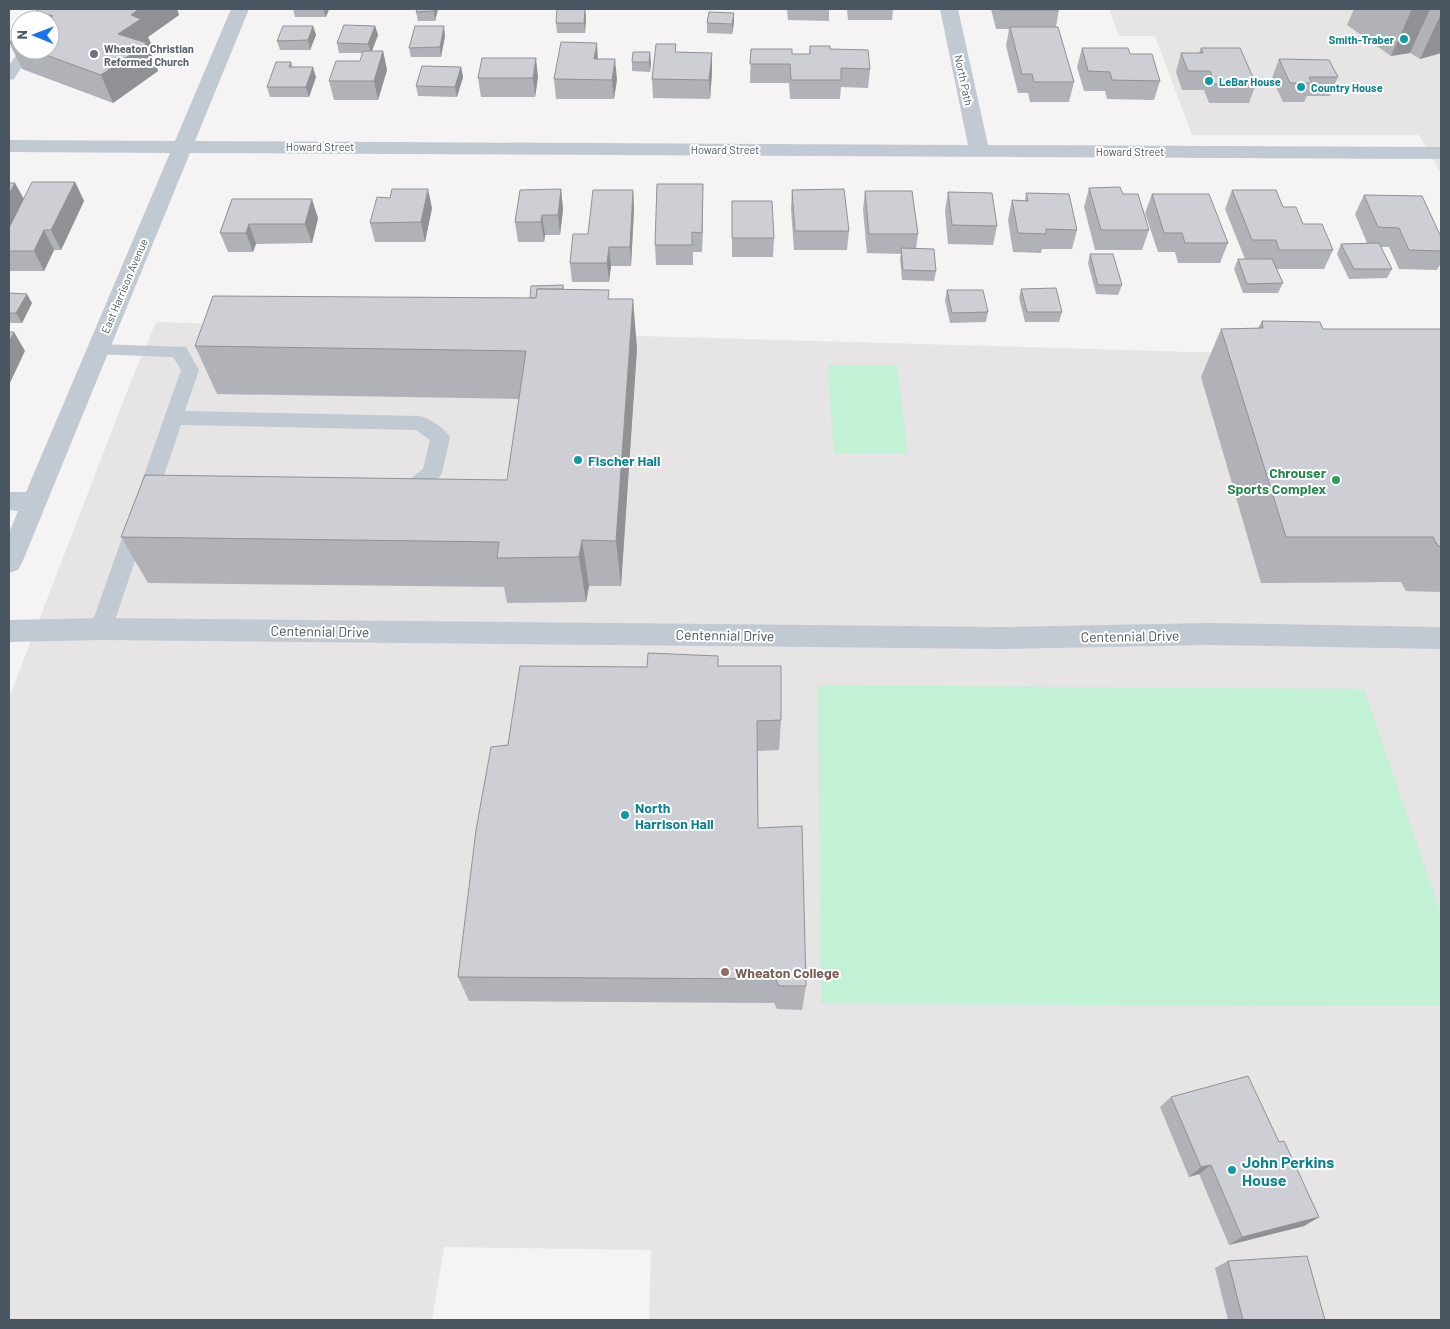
<svg xmlns="http://www.w3.org/2000/svg" width="1450" height="1329" viewBox="0 0 1450 1329" font-family="Barlow,sans-serif">
<rect width="100%" height="100%" fill="#f5f3f3"/>
<g fill="#e6e4e5">
<polygon points="1109,9 1441,9 1441,173 1419,135 1192,135 1155,36 1119,36"/>
<polygon points="156,322 1441,359 1441,1320 649,1320 651,1250 444,1247 432,1320 9,1320 9,698 133,376"/>
</g>
<g fill="#c3f1d5">
<polygon points="897,365 908,454 834,454 827,365"/>
<polygon points="818,685 1364,689 1441,914 1441,1006 821,1004"/>
</g>
<g fill="none" stroke-linecap="round" stroke-linejoin="round">
<g fill="#c1cad2" fill-rule="evenodd">
<polygon points="20,50 29,50 31,53 14,79 9,80 9,65"/>
<path d="M98,344L186,347L199,370L185,411L420,416C430,419 444,427 450,437L442,473C432,491 410,502 390,496L387,491L390,486L405,483L423,469L430,440L416,430L181,425L112,629L109,635L101,638L93,635L90,629L181,370L173,357L91,354L89,350L91,346Z"/>
</g>
<g fill="#c1cad2" fill-rule="evenodd">
<polygon points="231,9 249,9 195,141 968,145 940,9 958,9 988,145 1441,147 1441,159 190,153 22,563 18,570 9,573 9,533 18,511 9,510 9,492 26,492 170,153 9,152 9,140 175,141"/>
<polygon points="101,618 1002,627 1209,623 1441,627 1441,649 1209,645 1002,649 101,640 9,642 9,620"/>
</g>
</g>
<g fill="#b0b2b7">
<polygon points="39,9 177,9 179,15 148,37 152,46 149,48 158,71 113,103 22,69 9,42 20,35 20,50 50,50 50,20 40,20 36,11"/>
<polygon points="293,9 329,9 326,17 295,17"/>
<polygon points="417,9 438,9 435,21 418,21 416,12"/>
<polygon points="585,9 586,18 585,33 557,33 556,23"/>
<polygon points="787,9 829,9 829,21 788,20"/>
<polygon points="847,9 893,9 892,20 848,20"/>
<polygon points="991,9 1059,9 1056,27 1074,82 1069,102 1030,102 1028,93 1018,93 1006,46 1009,29 996,29"/>
<polygon points="1354,9 1441,9 1441,53 1420,59 1410,53 1391,56 1347,25"/>
<polygon points="734,22 732,34 707,33 707,23"/>
<polygon points="313,26 316,35 310,50 280,50 277,41"/>
<polygon points="375,26 378,35 372,51 383,51 387,70 378,100 334,100 329,81 360,61 363,53 339,53 337,43"/>
<polygon points="445,36 441,57 411,57 409,48"/>
<polygon points="810,46 830,49 870,69 868,88 841,87 840,99 790,99 789,83 750,83 751,49 792,54 809,54"/>
<polygon points="1082,48 1130,54 1160,81 1154,100 1107,99 1105,91 1084,91 1077,67"/>
<polygon points="1201,48 1256,84 1249,103 1209,103 1204,90 1182,90 1176,72 1181,53 1199,53"/>
<polygon points="676,52 712,72 710,99 653,98 652,79"/>
<polygon points="598,59 617,79 614,99 556,99 554,79"/>
<polygon points="1279,59 1338,77 1330,96 1307,96 1304,102 1283,102 1272,78"/>
<polygon points="291,62 293,67 316,77 309,97 270,97 267,87"/>
<polygon points="632,62 651,62 650,72 632,71"/>
<polygon points="461,67 463,77 457,97 418,96 416,86"/>
<polygon points="538,77 535,97 481,97 478,78"/>
<polygon points="75,182 84,201 61,250 54,250 44,271 9,271 9,183 15,183 24,199"/>
<polygon points="703,184 702,252 693,252 693,265 656,265 655,245"/>
<polygon points="1089,188 1123,194 1149,230 1142,250 1095,250 1084,207"/>
<polygon points="561,189 563,209 560,235 545,235 544,242 518,242 515,222"/>
<polygon points="633,190 634,209 631,266 611,266 609,282 572,282 570,263 588,234"/>
<polygon points="792,190 849,231 847,250 794,250 791,209"/>
<polygon points="1232,190 1283,207 1333,250 1324,269 1277,269 1283,283 1278,293 1243,293 1234,269 1238,259 1245,259 1225,209"/>
<polygon points="865,191 918,234 916,249 936,271 934,281 902,280 900,258 901,254 867,253 863,210"/>
<polygon points="948,192 997,226 993,245 948,244 945,211"/>
<polygon points="1026,193 1077,230 1072,249 1042,249 1041,253 1013,252 1008,220 1012,200 1025,201"/>
<polygon points="1152,194 1228,243 1220,263 1178,263 1175,252 1158,252 1145,213"/>
<polygon points="1364,195 1441,237 1441,263 1437,270 1399,269 1389,247 1381,247 1392,269 1387,278 1349,279 1337,254 1341,244 1367,243 1355,214"/>
<polygon points="232,199 318,218 312,243 256,244 253,252 228,252 220,233"/>
<polygon points="732,201 774,238 773,257 732,257"/>
<polygon points="432,208 425,242 375,242 370,223"/>
<polygon points="1090,254 1122,285 1118,295 1096,294 1088,263"/>
<polygon points="563,285 564,289 610,299 637,348 621,586 589,586 586,602 507,603 504,587 148,583 121,537 507,480 519,399 217,394 195,346 530,298"/>
<polygon points="1021,289 1062,312 1059,322 1025,322 1019,298"/>
<polygon points="947,290 988,312 986,322 950,323 945,300"/>
<polygon points="9,293 32,303 22,323 9,323"/>
<polygon points="1262,321 1323,329 1441,329 1441,592 1406,591 1401,582 1261,583 1201,377 1221,329 1258,328"/>
<polygon points="718,666 781,720 779,750 757,751 758,828 806,986 802,1010 777,1009 774,1003 469,1001 458,977 508,745 647,667"/>
<polygon points="1171,1097 1279,1142 1319,1217 1304,1226 1229,1245 1199,1174 1189,1177 1160,1107"/>
<polygon points="1228,1261 1325,1320 1228,1320 1215,1268"/>
</g>
<g fill="#909195">
<polygon points="139,9 177,9 179,15 148,37 152,46 149,48 158,71 113,103 101,75 118,34 131,15"/>
<polygon points="323,9 329,9 326,17"/>
<polygon points="434,9 438,9 435,21 434,11"/>
<polygon points="585,9 586,18 585,33 584,23"/>
<polygon points="1412,9 1430,9 1410,53 1391,56"/>
<polygon points="734,13 734,22 732,34 732,24"/>
<polygon points="1441,14 1441,53 1420,59"/>
<polygon points="313,26 316,35 310,50 308,40"/>
<polygon points="375,26 378,35 371,53 368,44"/>
<polygon points="444,26 445,36 441,57 440,47"/>
<polygon points="597,43 598,62 594,59"/>
<polygon points="383,51 387,70 378,100 374,81"/>
<polygon points="650,52 651,62 650,72 649,62"/>
<polygon points="712,53 712,72 710,99 709,80"/>
<polygon points="536,58 538,77 535,97 533,78"/>
<polygon points="615,59 617,79 614,99 612,80"/>
<polygon points="313,67 316,77 309,97 306,87"/>
<polygon points="461,67 463,77 457,97 455,87"/>
<polygon points="75,182 84,201 61,250 51,230"/>
<polygon points="15,183 25,202 9,233 9,194"/>
<polygon points="703,184 703,203 702,252 702,233"/>
<polygon points="428,189 432,208 425,242 421,222"/>
<polygon points="561,189 563,209 560,235 558,215"/>
<polygon points="633,190 634,209 631,266 630,247"/>
<polygon points="312,199 318,218 312,243 305,224"/>
<polygon points="542,215 545,235 544,242 541,222"/>
<polygon points="249,224 256,244 253,252 246,233"/>
<polygon points="44,230 54,250 44,271 34,251"/>
<polygon points="609,247 611,266 609,282 607,263"/>
<polygon points="27,294 32,303 22,323 16,313"/>
<polygon points="633,299 637,348 621,586 616,541"/>
<polygon points="14,332 25,351 9,385 9,342"/>
<polygon points="582,540 589,586 586,602 579,557"/>
<polygon points="1211,1165 1199,1174 1189,1177 1201,1167"/>
<polygon points="1319,1217 1304,1226 1229,1245 1242,1237"/>
</g>
<g fill="#cdcfd5" stroke="#909195">
<polygon points="39,9 139,9 131,15 141,19 118,34 147,43 101,75 32,50 50,50 50,20 46,20 53,16 36,11"/>
<polygon points="417,9 434,9 434,11 416,12"/>
<polygon points="557,9 585,9 584,23 556,23"/>
<polygon points="999,9 1059,9 1059,10 1000,10"/>
<polygon points="709,12 734,13 732,24 707,23"/>
<polygon points="344,25 375,26 368,44 337,43"/>
<polygon points="283,26 313,26 308,40 277,41"/>
<polygon points="415,26 444,26 440,47 409,48"/>
<polygon points="1010,27 1058,27 1074,82 1034,82 1032,74 1022,74"/>
<polygon points="20,35 20,46 9,42"/>
<polygon points="561,42 597,43 594,59 615,59 612,80 554,79"/>
<polygon points="656,44 676,44 675,52 712,53 709,80 652,79"/>
<polygon points="810,46 830,46 830,49 868,50 870,69 841,68 841,80 791,80 790,64 750,64 751,49 792,49 792,54 810,54"/>
<polygon points="1082,48 1128,48 1130,54 1152,54 1160,81 1112,80 1110,72 1088,71"/>
<polygon points="1201,48 1240,48 1256,84 1215,84 1210,71 1188,71 1181,53 1203,53"/>
<polygon points="363,51 383,51 374,81 329,81 336,61 360,61"/>
<polygon points="633,52 650,52 649,62 632,62"/>
<polygon points="482,58 536,58 533,78 478,78"/>
<polygon points="1279,59 1329,60 1338,77 1309,77 1312,83 1290,83"/>
<polygon points="276,62 291,62 289,67 313,67 306,87 267,87"/>
<polygon points="422,66 461,67 455,87 416,86"/>
<polygon points="32,182 75,182 51,230 44,230 34,251 9,251 9,228"/>
<polygon points="9,183 15,183 9,194"/>
<polygon points="657,184 703,184 702,233 692,232 692,245 655,245"/>
<polygon points="1120,187 1123,194 1138,194 1149,230 1101,230 1089,188"/>
<polygon points="392,189 428,189 421,222 370,223 377,197 390,198"/>
<polygon points="561,189 558,215 542,215 541,222 515,222 520,190"/>
<polygon points="844,189 849,231 795,231 792,190"/>
<polygon points="593,190 633,190 630,247 609,247 607,263 570,263 573,234 588,234"/>
<polygon points="1232,190 1276,190 1283,207 1296,207 1303,224 1322,224 1333,250 1279,250 1276,240 1252,240"/>
<polygon points="865,191 912,191 918,234 869,234"/>
<polygon points="948,192 992,193 997,226 952,225"/>
<polygon points="1026,193 1069,194 1077,230 1046,229 1046,234 1018,233 1012,200 1028,201"/>
<polygon points="1152,194 1209,194 1228,243 1185,243 1182,233 1164,233"/>
<polygon points="1364,195 1422,196 1441,237 1441,251 1409,250 1399,228 1378,227"/>
<polygon points="232,199 312,199 305,224 249,224 246,233 220,233"/>
<polygon points="732,201 772,201 774,238 732,238"/>
<polygon points="1379,243 1392,269 1354,269 1341,244"/>
<polygon points="901,248 934,249 936,271 903,270"/>
<polygon points="1090,254 1113,254 1122,285 1098,285"/>
<polygon points="1238,259 1272,259 1283,283 1247,284"/>
<polygon points="563,285 563,289 537,289 536,298 530,298 531,286"/>
<polygon points="1056,288 1062,312 1027,312 1021,289"/>
<polygon points="537,289 609,290 608,299 633,299 616,541 582,540 579,557 497,558 499,542 121,537 145,475 507,480 526,351 195,346 213,296 536,298"/>
<polygon points="947,290 983,290 988,312 952,313"/>
<polygon points="9,293 27,294 16,313 9,313"/>
<polygon points="1262,321 1320,322 1323,329 1441,329 1441,546 1438,546 1433,537 1286,537 1221,329 1263,328"/>
<polygon points="9,332 14,332 9,342"/>
<polygon points="648,653 718,656 718,666 781,666 781,720 757,721 758,828 802,826 806,986 779,986 776,979 458,977 476,830 491,747 508,745 520,666 647,667"/>
<polygon points="1248,1076 1279,1142 1284,1141 1319,1217 1242,1237 1211,1165 1201,1167 1171,1097"/>
<polygon points="1307,1256 1325,1320 1243,1320 1228,1261"/>
</g>
<g fill="#0f9aa8" stroke="#fff" stroke-width="2">
<circle cx="1404" cy="39" r="5"/>
<circle cx="1209" cy="81" r="5"/>
<circle cx="1301" cy="87" r="5"/>
<circle cx="578" cy="460" r="5"/>
<circle cx="625" cy="815" r="5"/>
<circle cx="1232" cy="1170" r="5"/>
</g>
<circle fill="#6b7280" stroke="#fff" stroke-width="2" cx="94" cy="54" r="5"/>
<circle fill="#2e9e5b" stroke="#fff" stroke-width="2" cx="1336" cy="480" r="5"/>
<circle fill="#8d6e63" stroke="#fff" stroke-width="2" cx="725" cy="972" r="5"/>
<g text-anchor="middle" dominant-baseline="central" stroke-width="4" stroke-linejoin="round" paint-order="stroke">
<g font-size="11" font-weight="bold" fill="#0d838f" stroke="#fff" text-anchor="start">
<text x="1394" y="39" text-anchor="end">Smith-Traber</text>
<text x="1219" y="81">LeBar House</text>
<text x="1311" y="87">Country House</text>
</g>
<g font-size="11" font-weight="bold" fill="#5b616d" stroke="#fff" text-anchor="start">
<text x="104" y="48">Wheaton Christian<tspan x="104" dy="13">Reformed Church</tspan></text>
</g>
<g font-size="11" fill="#4a5661" stroke="#fff">
<text transform="translate(964 80) rotate(78)">North Path</text>
<text x="320" y="146">Howard Street</text>
<text x="725" y="149">Howard Street</text>
<text x="1130" y="151">Howard Street</text>
<text transform="translate(124 286) rotate(-67)">East Harrison Avenue</text>
</g>
<g font-size="14" font-weight="bold" fill="#0d838f" stroke="#fff" text-anchor="start">
<text x="588" y="460">Fischer Hall</text>
<text x="635" y="807">North<tspan x="635" dy="16">Harrison Hall</tspan></text>
</g>
<g font-size="14" font-weight="bold" fill="#27864d" stroke="#fff" text-anchor="end">
<text x="1326" y="472">Chrouser<tspan x="1326" dy="16">Sports Complex</tspan></text>
</g>
<g font-size="14" fill="#4a5661" stroke="#fff">
<text transform="translate(320 631) rotate(1)">Centennial Drive</text>
<text transform="translate(725 635) rotate(1)">Centennial Drive</text>
<text transform="translate(1130 636) rotate(-1)">Centennial Drive</text>
</g>
<g font-size="14" font-weight="bold" fill="#785e54" stroke="#fff" text-anchor="start">
<text x="735" y="972">Wheaton College</text>
</g>
<g font-size="16" font-weight="bold" fill="#0d838f" stroke="#fff" text-anchor="start">
<text x="1242" y="1161">John Perkins<tspan x="1242" dy="18">House</tspan></text>
</g>
</g>
<rect width="1450" height="1329" fill="none" stroke="#4a5661" stroke-width="20"/>
<g transform="translate(35 35) rotate(271)"><circle r="24" fill="#ffffff" stroke="#b7bbc0"/>
<path d="M0-4L9 19L0 12L-9 19Z" fill="#1a73e8"/>
<text y="-8" font-size="14" font-weight="bold" text-anchor="middle" fill="#4a5661">N</text>
</g>
</svg>
